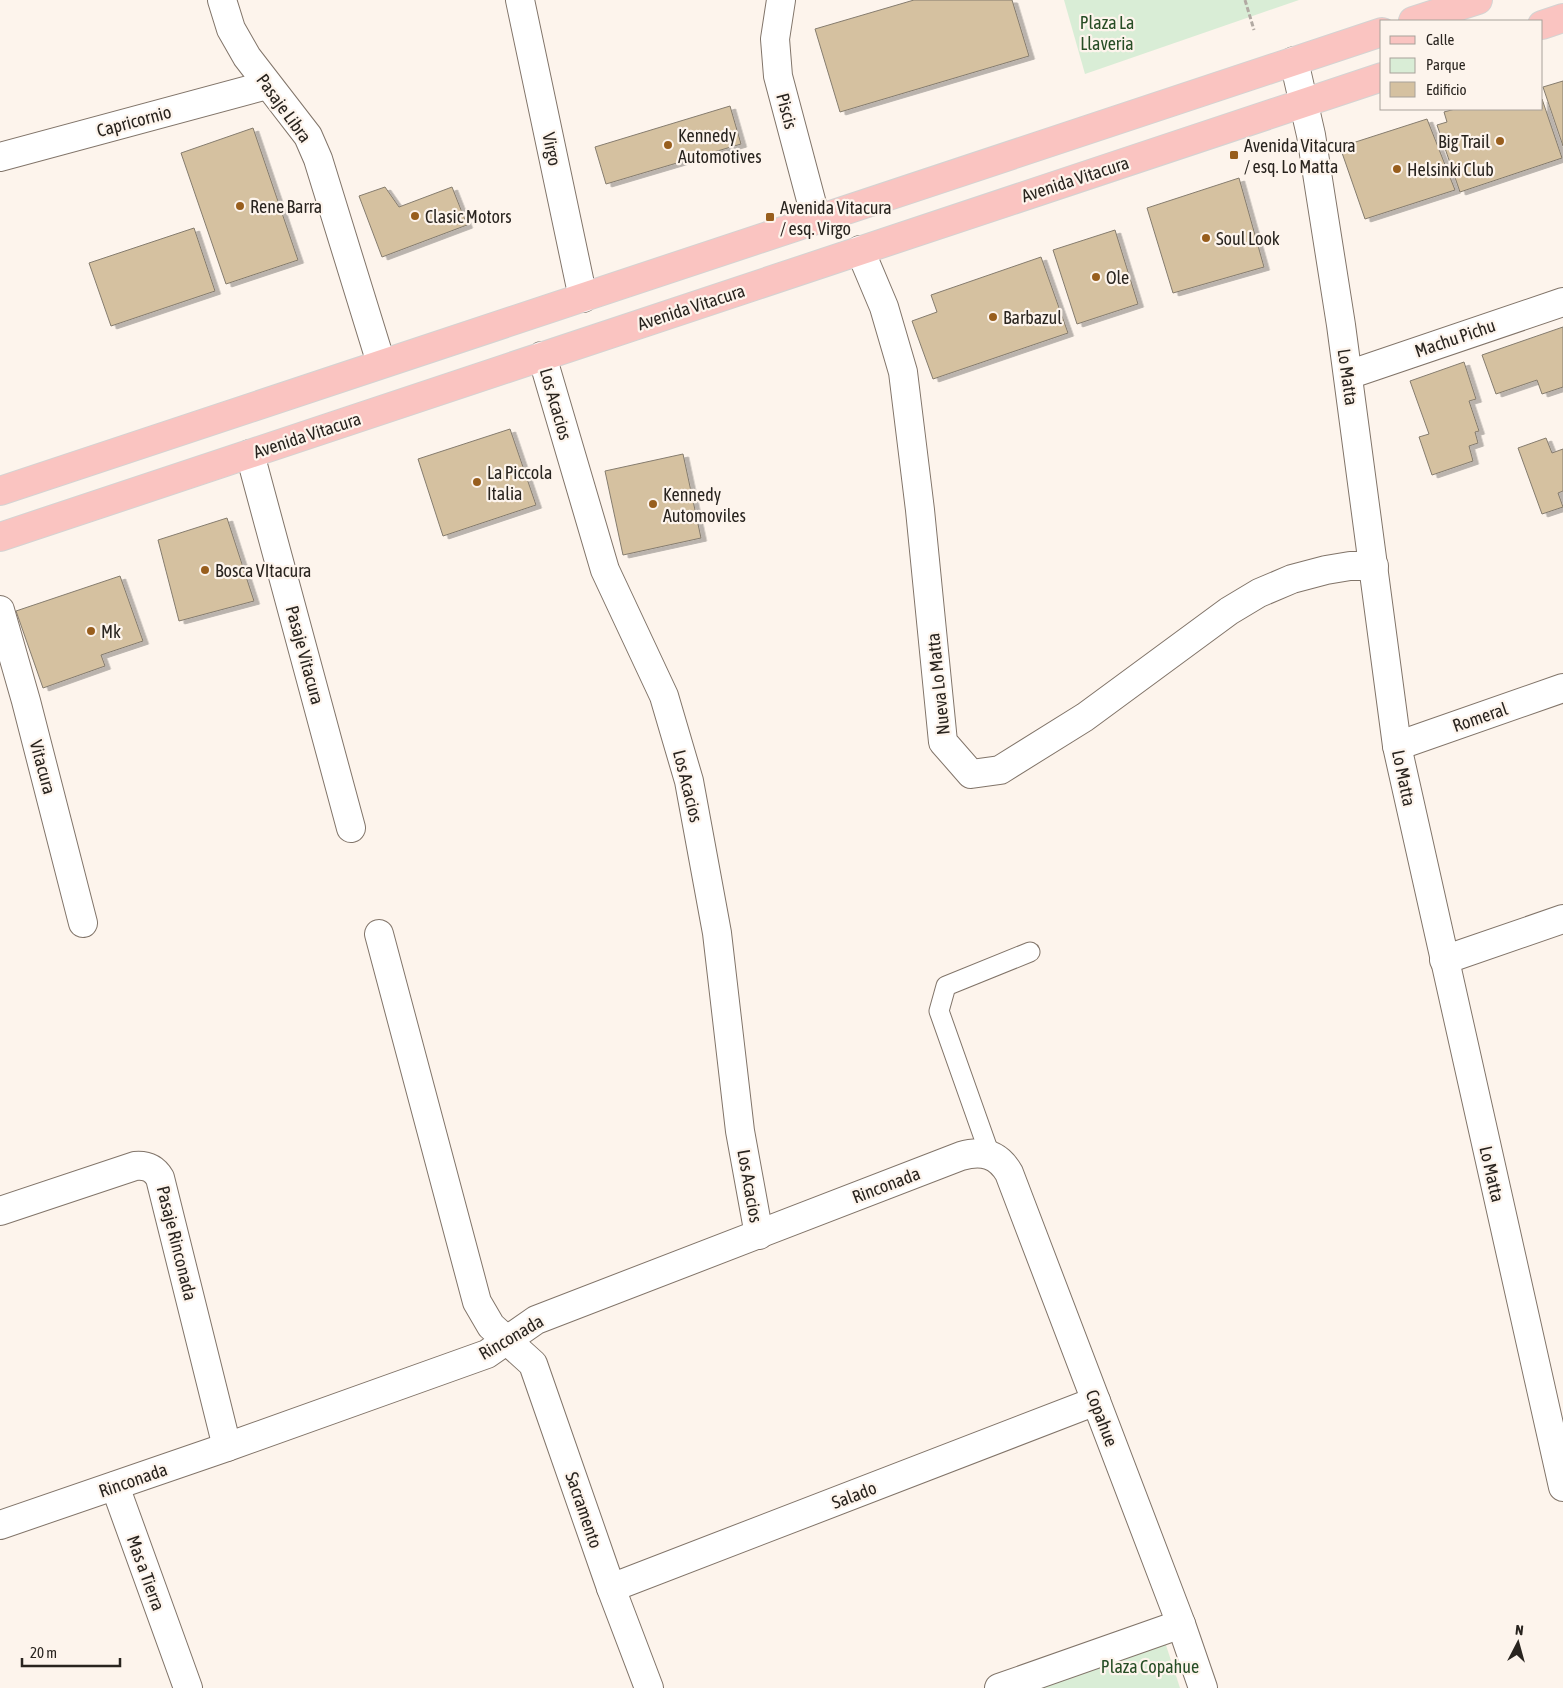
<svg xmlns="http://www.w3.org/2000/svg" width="1563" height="1688" viewBox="0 0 1563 1688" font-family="'Asap Condensed',sans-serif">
<defs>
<filter id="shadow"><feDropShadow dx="5.5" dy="3" stdDeviation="0" flood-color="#0004"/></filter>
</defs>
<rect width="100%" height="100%" fill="#fdf4ec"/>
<g fill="#d9edd6">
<polygon points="1064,0 1299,0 1085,74"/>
<polygon points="1164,1639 1180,1688 1026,1688"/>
</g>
<g fill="#d5c1a0" stroke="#857c6e" filter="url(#shadow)">
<polygon points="914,0 1012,0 1029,56 840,112 815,29"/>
<polygon points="1563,81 1563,146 1543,87"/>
<polygon points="1542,99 1562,158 1460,192 1437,125 1447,122 1444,112 1455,109 1542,109"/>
<polygon points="730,106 741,144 606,184 595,147"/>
<polygon points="1427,119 1455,190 1365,219 1340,147"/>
<polygon points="253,128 298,260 226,284 181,153"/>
<polygon points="1239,178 1264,267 1173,293 1147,208"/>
<polygon points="385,187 399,207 452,187 467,225 382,257 359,196"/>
<polygon points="194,228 215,291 111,326 89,263"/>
<polygon points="1115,230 1138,304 1077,324 1053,250"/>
<polygon points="1041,257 1068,333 933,379 912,321 937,312 931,295"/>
<polygon points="1563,327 1563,387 1542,394 1537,380 1496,394 1482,355"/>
<polygon points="1464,362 1476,399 1469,401 1479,431 1475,432 1478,443 1469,446 1473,461 1432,475 1419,437 1429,434 1410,381"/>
<polygon points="510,429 536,505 443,536 418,459"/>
<polygon points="1546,438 1552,453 1563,449 1563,491 1558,493 1563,507 1542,514 1518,448"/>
<polygon points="683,454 701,538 623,555 605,471"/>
<polygon points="227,518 254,601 179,621 158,540"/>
<polygon points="120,576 143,641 101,655 105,666 43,688 16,611"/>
</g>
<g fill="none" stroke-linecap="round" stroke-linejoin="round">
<defs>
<polyline id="lane" points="990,1155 939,1011 946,986 1030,952"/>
<g id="street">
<polyline points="222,0 231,29 247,57 308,136 318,159 381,363"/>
<polyline points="520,0 583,298"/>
<polyline points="781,0 775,39 778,76 816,219"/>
<polyline points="1294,61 1311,135 1341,325 1397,746 1563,1487"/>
<polyline points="0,157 267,85"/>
<polyline points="860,250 884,307 903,372 920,510 943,742 971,774 1000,770 1085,717 1229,611 1259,593 1292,579 1326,570 1350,566 1374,566"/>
<polyline points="542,356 605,570 664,696 689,781 717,933 740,1131 759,1235"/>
<polyline points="1348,375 1563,302"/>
<polyline points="250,454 351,828"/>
<polyline points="0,610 26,701 83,923"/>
<polyline points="1397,746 1563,688"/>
<polyline points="379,934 477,1302 491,1326 533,1364 611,1588 649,1688"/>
<polyline points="1444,960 1563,919"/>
<path d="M0,1211L135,1166C147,1165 154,1168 160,1178L227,1447"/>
<polyline points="115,1486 188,1688"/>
<path d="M0,1525L227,1447L487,1354L536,1320L961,1156C982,1150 998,1154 1009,1173L1181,1624L1203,1688"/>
<polyline points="611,1588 1096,1401"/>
<polyline points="999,1688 1181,1624"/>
</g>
<g id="primary">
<polyline points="1413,21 1478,0"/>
<polyline points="1542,25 1563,18"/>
<polyline points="0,491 1382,32"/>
<polyline points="0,537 1382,77"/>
</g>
</defs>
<use href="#lane" stroke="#817469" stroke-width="21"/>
<use href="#street" stroke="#817469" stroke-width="30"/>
<use href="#primary" stroke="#d4d3d2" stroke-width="30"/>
<polyline stroke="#b2aaa3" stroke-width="3" stroke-dasharray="5 2.5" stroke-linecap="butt" points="1245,0 1254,30"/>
<use href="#lane" stroke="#fff" stroke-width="19"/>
<use href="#street" stroke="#fff" stroke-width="28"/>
<use href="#primary" stroke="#fac4c1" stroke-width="28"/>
</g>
<g fill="#985e1d" stroke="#fdf4ec" stroke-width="2">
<circle cx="1500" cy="141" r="5"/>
<circle cx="668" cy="145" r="5"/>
<rect x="1229" y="150" width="10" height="10" rx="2.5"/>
<circle cx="1397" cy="169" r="5"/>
<circle cx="240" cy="206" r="5"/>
<circle cx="415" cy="216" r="5"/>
<rect x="765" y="212" width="10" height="10" rx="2.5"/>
<circle cx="1206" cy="238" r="5"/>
<circle cx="1096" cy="277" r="5"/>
<circle cx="993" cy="317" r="5"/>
<circle cx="477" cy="482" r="5"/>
<circle cx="653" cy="504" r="5"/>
<circle cx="205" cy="570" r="5"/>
<circle cx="91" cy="631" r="5"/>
</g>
<g text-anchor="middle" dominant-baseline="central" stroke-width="4.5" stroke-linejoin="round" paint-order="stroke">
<g font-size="18" fill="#274d25" stroke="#fdf4ec">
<text x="1107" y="22">Plaza La<tspan x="1107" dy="21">Llaveria</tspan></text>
<text x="1150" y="1666">Plaza Copahue</text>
</g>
<g font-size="18" fill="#29241f" stroke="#fdf4ec">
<text transform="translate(284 108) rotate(54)">Pasaje Libra</text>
<text transform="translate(787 111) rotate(75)">Piscis</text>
<text transform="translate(134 121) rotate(-15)">Capricornio</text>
<text transform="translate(552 149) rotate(78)">Virgo</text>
<text transform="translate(1075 179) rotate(-18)">Avenida Vitacura</text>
<text transform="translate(691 307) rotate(-18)">Avenida Vitacura</text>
<text transform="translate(1455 338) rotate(-19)">Machu Pichu</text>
<text transform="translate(1348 377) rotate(82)">Lo Matta</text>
<text transform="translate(556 404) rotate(74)">Los Acacios</text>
<text transform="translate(307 435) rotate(-18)">Avenida Vitacura</text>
<text transform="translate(305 655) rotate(75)">Pasaje Vitacura</text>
<text transform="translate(938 684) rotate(-96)">Nueva Lo Matta</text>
<text transform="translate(1480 717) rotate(-19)">Romeral</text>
<text transform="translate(43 767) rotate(75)">Vitacura</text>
<text transform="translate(1404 778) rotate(78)">Lo Matta</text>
<text transform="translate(688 786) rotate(76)">Los Acacios</text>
<text transform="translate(1492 1174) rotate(77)">Lo Matta</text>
<text transform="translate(886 1185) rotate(-21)">Rinconada</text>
<text transform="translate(750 1186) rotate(80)">Los Acacios</text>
<text transform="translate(177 1243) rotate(76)">Pasaje Rinconada</text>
<text transform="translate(511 1337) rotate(-30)">Rinconada</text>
<text transform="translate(1102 1418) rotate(69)">Copahue</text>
<text transform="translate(133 1480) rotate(-19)">Rinconada</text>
<text transform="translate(854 1495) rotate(-21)">Salado</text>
<text transform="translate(584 1510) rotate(71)">Sacramento</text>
<text transform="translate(146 1573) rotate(70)">Mas a Tierra</text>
</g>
<g font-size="18" fill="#29241f" stroke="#fdf4ec" text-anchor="start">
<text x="678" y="135">Kennedy<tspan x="678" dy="21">Automotives</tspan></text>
<text x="1490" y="141" text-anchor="end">Big Trail</text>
<text x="1244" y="145">Avenida Vitacura<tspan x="1244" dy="21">/ esq. Lo Matta</tspan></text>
<text x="1407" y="169">Helsinki Club</text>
<text x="250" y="206">Rene Barra</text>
<text x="780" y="207">Avenida Vitacura<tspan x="780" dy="21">/ esq. Virgo</tspan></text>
<text x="425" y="216">Clasic Motors</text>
<text x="1216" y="238">Soul Look</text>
<text x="1106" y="277">Ole</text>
<text x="1003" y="317">Barbazul</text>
<text x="487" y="472">La Piccola<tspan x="487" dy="21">Italia</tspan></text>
<text x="663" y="494">Kennedy<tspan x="663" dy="21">Automoviles</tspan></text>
<text x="215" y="570">Bosca VItacura</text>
<text x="101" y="631">Mk</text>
</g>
</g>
<rect x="1380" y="20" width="162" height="90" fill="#fdf4ec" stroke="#a8a19a"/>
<rect x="1390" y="36" width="25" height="8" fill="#fac4c1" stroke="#a8a19a"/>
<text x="1426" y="45" font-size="15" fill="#29241f">Calle</text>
<rect x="1390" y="58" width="25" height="15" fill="#d9edd6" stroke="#a8a19a"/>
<text x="1426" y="70" font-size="15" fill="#29241f">Parque</text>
<rect x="1390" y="82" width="25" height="15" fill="#d5c1a0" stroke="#a8a19a"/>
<text x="1426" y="95" font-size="15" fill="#29241f">Edificio</text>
<g transform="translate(1518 1643) rotate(6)" stroke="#fdf4ec" stroke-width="4" paint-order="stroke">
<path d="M0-4L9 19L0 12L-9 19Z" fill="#29241f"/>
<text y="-8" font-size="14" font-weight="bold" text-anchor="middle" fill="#29241f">N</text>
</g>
<path d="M22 1658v8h98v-8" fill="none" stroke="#29241f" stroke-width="2.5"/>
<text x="30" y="1658" font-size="15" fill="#29241f" stroke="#fdf4ec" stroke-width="4" paint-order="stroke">20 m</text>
</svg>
